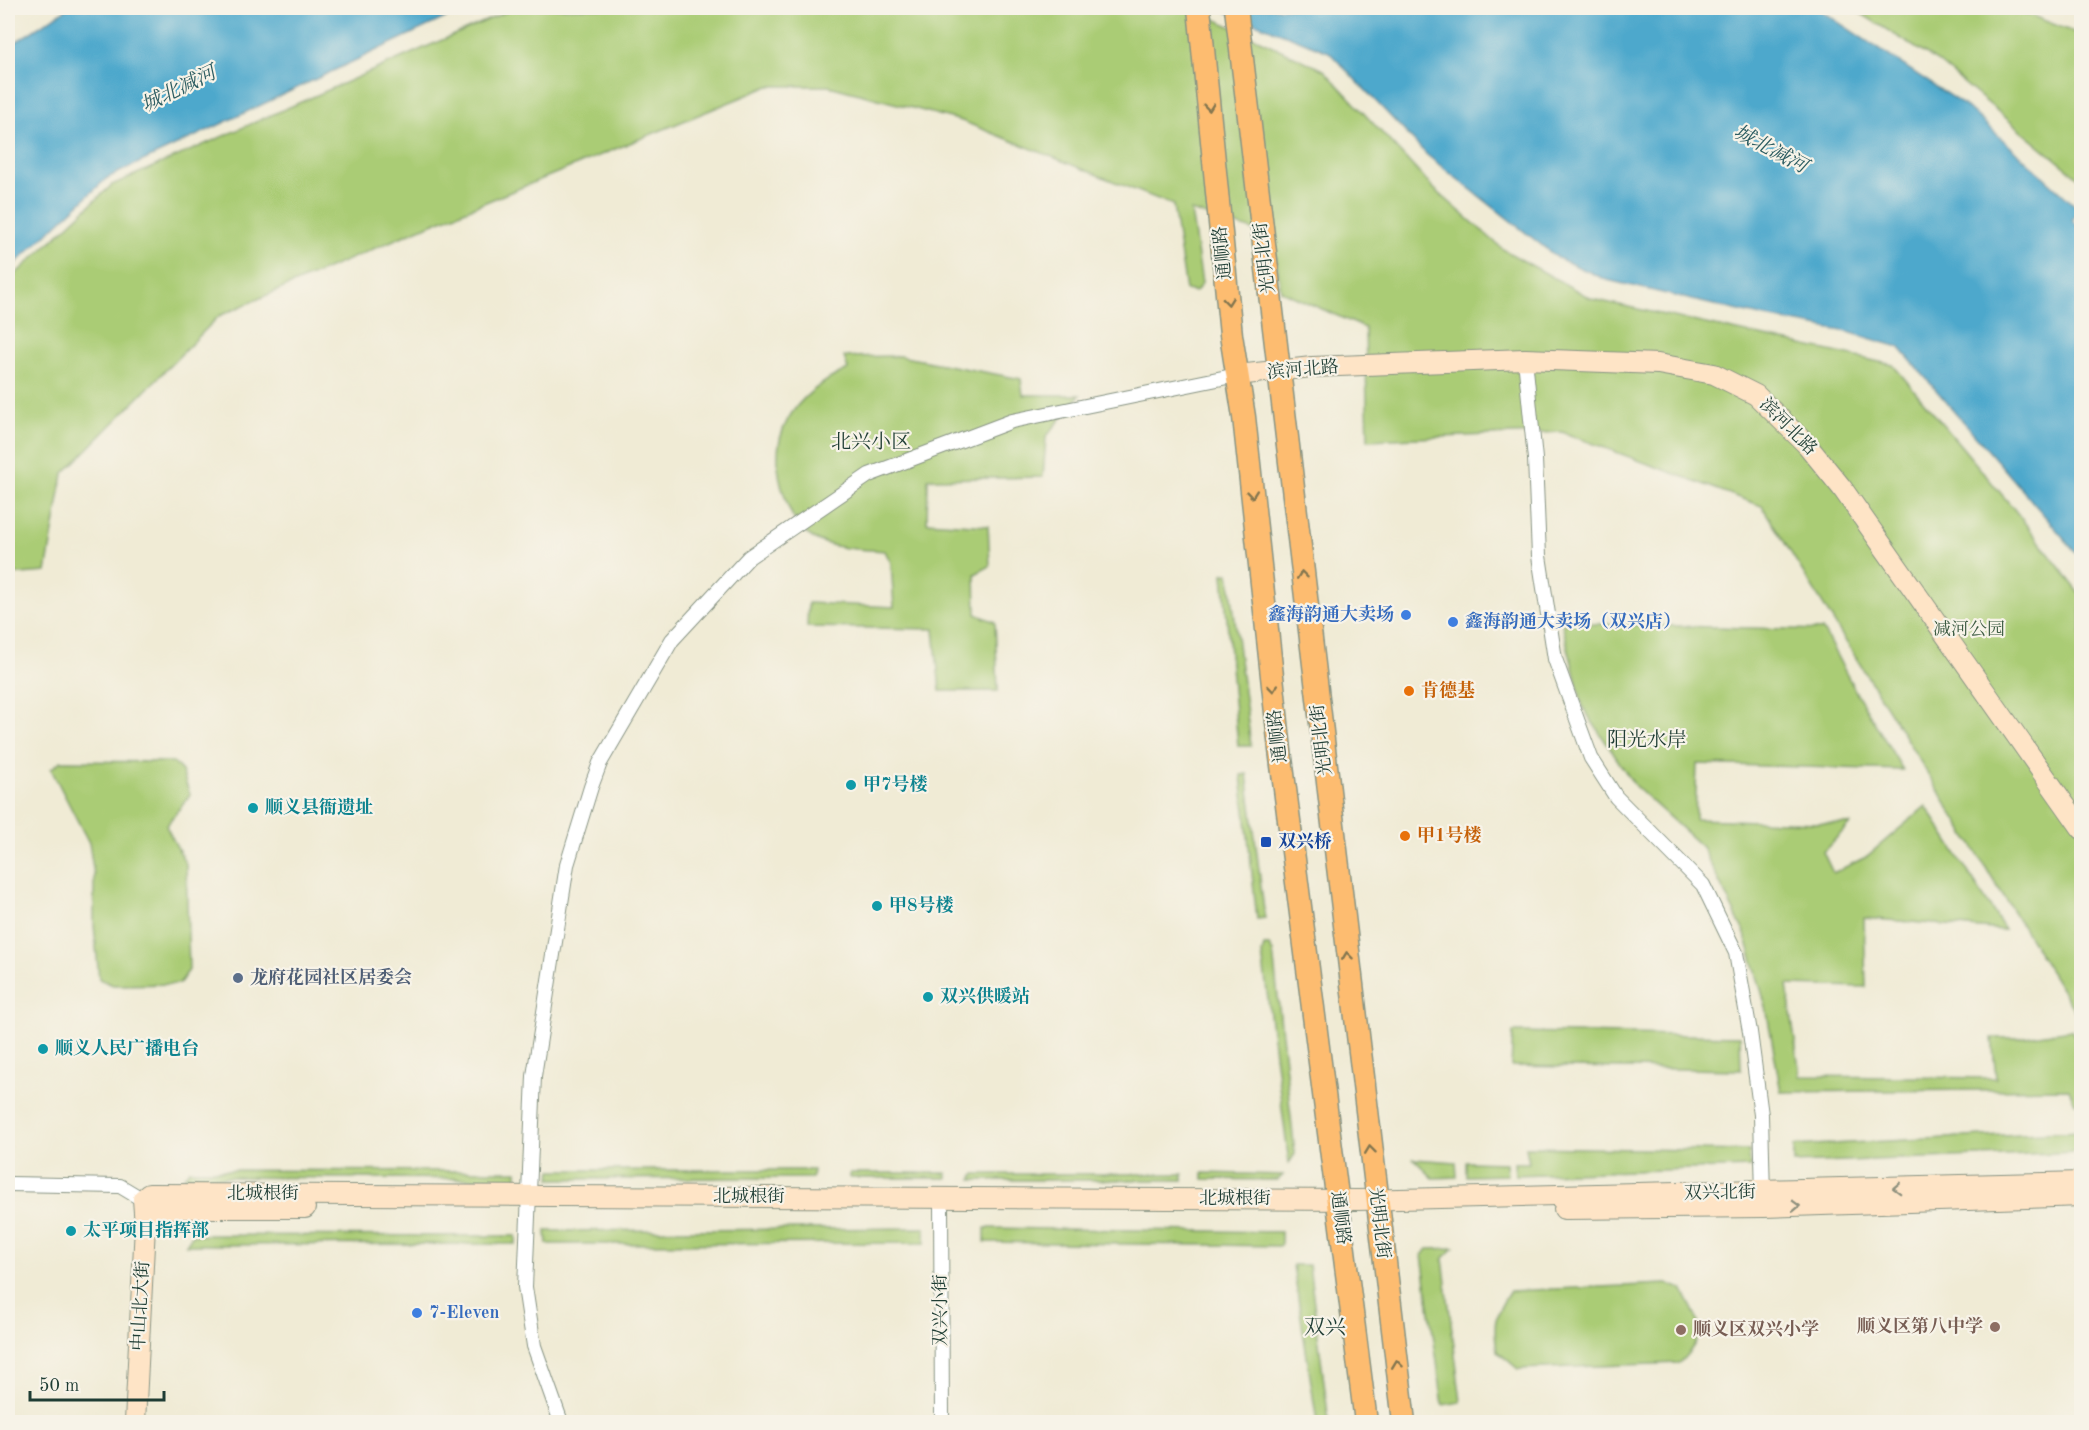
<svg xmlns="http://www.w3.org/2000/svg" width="2089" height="1430" viewBox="0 0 2089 1430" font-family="'Old Standard TT','Noto Serif SC',serif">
<rect width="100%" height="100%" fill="#f7f3e8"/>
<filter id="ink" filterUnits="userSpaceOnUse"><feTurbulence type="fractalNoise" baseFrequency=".0167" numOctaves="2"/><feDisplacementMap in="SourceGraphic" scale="12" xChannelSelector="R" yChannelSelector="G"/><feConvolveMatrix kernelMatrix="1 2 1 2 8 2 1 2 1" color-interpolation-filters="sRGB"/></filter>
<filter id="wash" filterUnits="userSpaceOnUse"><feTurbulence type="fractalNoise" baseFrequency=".008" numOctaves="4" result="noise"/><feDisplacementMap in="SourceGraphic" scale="24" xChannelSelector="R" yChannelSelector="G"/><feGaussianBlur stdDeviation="1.35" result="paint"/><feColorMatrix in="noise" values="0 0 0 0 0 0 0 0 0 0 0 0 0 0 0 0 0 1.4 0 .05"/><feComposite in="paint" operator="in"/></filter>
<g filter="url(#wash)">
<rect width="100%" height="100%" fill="#f0ebd5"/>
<g fill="#aacc75" stroke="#648454" stroke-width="1.5">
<polygon points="515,8 1191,8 1324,70 1431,186 1504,250 1592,299 1893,365 2014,509 2081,595 2081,1021 1762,506 1562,432 1368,440 1365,328 1281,291 1273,236 1191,211 1202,283 1196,292 1186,290 1173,205 962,121 829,86 769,86 410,233 219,316 63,474 46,572 8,575 8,281 112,185"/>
<polygon points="1852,8 2012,8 2081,35 2081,180 1937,61"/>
<path d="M899,356L1021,379L1023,395H1080L1046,437L1043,477L928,479L927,522L988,526L990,566L975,574L976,614L995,622L998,691H940L934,629L807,627L808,603L894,607L891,563L885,551C860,549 836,550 813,538C797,529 790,513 785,497C763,436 793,395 848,369L844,357Z"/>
<polygon points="1229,573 1251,746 1238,746 1223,574"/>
<polygon points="1562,623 1823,630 1856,692 1903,770 1697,764 1695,819 1850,824 1823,852 1833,873 1866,857 1926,806 2005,930 1864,918 1866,987 1787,985 1800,1076 1996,1078 1992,1038 2019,1038 2071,1030 2081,1046 2081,1102 2075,1103 2069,1089 1781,1092 1766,1007 1745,934 1702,847 1635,786 1583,708"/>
<polygon points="61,761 173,762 182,771 190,795 166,826 186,864 189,970 179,984 113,985 99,979 94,925 94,875 89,843 51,769"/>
<polygon points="1247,774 1265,918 1257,919 1241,775"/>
<polygon points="1264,946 1269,946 1273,952 1295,1154 1289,1163 1262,953"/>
<polygon points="1513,1032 1740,1036 1741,1070 1511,1066"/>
<polygon points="2081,1131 2081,1152 1794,1163 1794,1146"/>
<polygon points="1526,1147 1749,1151 1750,1167 1515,1175 1514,1163 1529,1163"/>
<polygon points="1414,1159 1456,1162 1457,1177 1433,1178"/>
<polygon points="1466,1162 1506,1163 1507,1175 1466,1176"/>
<polygon points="189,1170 517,1171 517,1179 184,1177"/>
<polygon points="552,1170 813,1170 812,1178 550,1179"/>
<rect x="850" y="1173" width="97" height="5"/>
<polygon points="1203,1173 1283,1175 1278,1180 1203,1179"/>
<polygon points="975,1174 1183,1174 1183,1180 972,1180"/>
<polygon points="925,1228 925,1243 547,1244 546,1231"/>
<polygon points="985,1228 1281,1232 1281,1246 985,1242"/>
<polygon points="192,1235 516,1236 516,1244 186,1245"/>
<polygon points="1454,1248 1443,1259 1461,1402 1443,1405 1422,1255 1428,1249"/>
<polygon points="1293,1265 1309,1265 1329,1422 1317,1422"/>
<path d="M1667,1284L1682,1289C1700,1324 1710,1333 1679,1363L1518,1369L1497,1351C1493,1323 1494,1315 1510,1291Z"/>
</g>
<g fill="#4ea8cc" stroke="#367280" stroke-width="1.5">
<polygon points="68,8 466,8 107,178 8,270 8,47"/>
<polygon points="1217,8 1817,8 1968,108 2080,210 2072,220 2082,230 2081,558 1899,347 1848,332 1765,317 1607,280 1558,258 1427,155 1329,52"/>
</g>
</g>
<g filter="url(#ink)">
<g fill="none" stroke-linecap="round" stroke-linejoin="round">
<defs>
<g id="street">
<polyline points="1525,359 1535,459 1539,556 1555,659 1591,758 1616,797 1703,885 1736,953 1750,1032 1761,1115 1763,1196"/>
<polyline points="8,1184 120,1186 150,1204"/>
<polyline points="941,1198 942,1422"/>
<polyline points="561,1422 534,1346 525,1287 534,1076 567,865 591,787 600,763 672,640 749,557 869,475 1012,421 1237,375"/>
</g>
<g id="secondary">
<polyline points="1237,375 1312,367 1525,359 1658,364 1714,374 1756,395 1807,445 1842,488 2082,829"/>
<polyline points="1564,1209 1764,1207 2082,1196"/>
<polyline points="145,1226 153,1214 163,1208 305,1208"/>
<polyline points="135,1422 145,1226 143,1199 149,1194 1358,1200 2082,1182"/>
</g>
<g id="primary">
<polyline points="1199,8 1231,335 1244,417 1280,750 1366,1422"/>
<polyline points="1236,8 1404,1422"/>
</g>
</defs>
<use href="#street" stroke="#889484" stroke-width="16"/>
<use href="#secondary" stroke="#889484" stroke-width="22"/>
<use href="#primary" stroke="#889484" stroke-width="25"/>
<use href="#street" stroke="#fff" stroke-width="14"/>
<use href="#secondary" stroke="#fee4c6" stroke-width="20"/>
<use href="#primary" stroke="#fdbc70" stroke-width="22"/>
</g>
<defs><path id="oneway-chevron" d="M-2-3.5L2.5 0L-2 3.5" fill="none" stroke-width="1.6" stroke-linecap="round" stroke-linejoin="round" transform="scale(1.5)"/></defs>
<g stroke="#83764f">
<use href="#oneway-chevron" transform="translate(1209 107) rotate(84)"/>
<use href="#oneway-chevron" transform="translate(1228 301) rotate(84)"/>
<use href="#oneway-chevron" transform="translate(1252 494) rotate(84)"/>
<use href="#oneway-chevron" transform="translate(1302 575) rotate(-97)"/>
<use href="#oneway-chevron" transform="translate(1273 688) rotate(84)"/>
<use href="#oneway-chevron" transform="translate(1347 956) rotate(-97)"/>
<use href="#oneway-chevron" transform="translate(1370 1150) rotate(-97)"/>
<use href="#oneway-chevron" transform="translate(1397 1364) rotate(-97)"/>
</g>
<g stroke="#8e907d">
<use href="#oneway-chevron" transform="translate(1897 1188) rotate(178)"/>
<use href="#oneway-chevron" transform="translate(1796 1206) rotate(-2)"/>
</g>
</g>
<g fill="#3f7fe0" stroke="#f7f3e8" stroke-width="2">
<circle cx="1406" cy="615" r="6"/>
<circle cx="1453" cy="622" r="6"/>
<circle cx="417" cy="1313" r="6"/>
</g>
<g fill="#e8710a" stroke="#f7f3e8" stroke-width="2">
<circle cx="1409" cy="691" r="6"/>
<circle cx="1405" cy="836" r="6"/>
</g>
<g fill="#0f9aa8" stroke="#f7f3e8" stroke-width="2">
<circle cx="851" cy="785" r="6"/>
<circle cx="253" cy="808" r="6"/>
<circle cx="877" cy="906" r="6"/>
<circle cx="928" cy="997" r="6"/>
<circle cx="43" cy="1049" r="6"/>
<circle cx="71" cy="1231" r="6"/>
</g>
<rect fill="#1a4fb4" stroke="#f7f3e8" stroke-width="2" x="1260" y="836" width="12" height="12" rx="3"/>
<circle fill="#5c6f8a" stroke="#f7f3e8" stroke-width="2" cx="238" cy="978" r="6"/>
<g fill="#8d6e63" stroke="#f7f3e8" stroke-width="2">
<circle cx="1995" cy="1327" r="6"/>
<circle cx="1681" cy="1330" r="6"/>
</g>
<g text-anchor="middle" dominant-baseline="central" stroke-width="4.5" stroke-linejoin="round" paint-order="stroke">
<g font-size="18" fill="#1f3d34" stroke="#f7f3e8">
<text transform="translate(1223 253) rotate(-96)">通顺路</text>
<text transform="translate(1265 258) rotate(-97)">光明北街</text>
<text transform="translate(1303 370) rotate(-5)">滨河北路</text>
<text transform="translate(1788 427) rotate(45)">滨河北路</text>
<text transform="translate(1278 736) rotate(-97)">通顺路</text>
<text transform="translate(1322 740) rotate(-97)">光明北街</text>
<text transform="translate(1720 1193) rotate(-1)">双兴北街</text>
<text x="263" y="1194">北城根街</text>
<text x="749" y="1197">北城根街</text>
<text x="1235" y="1199">北城根街</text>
<text transform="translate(1340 1218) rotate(83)">通顺路</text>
<text transform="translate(1379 1223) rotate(83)">光明北街</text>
<text transform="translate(141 1306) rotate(-87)">中山北大街</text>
<text transform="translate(941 1310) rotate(-90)">双兴小街</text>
</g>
<g font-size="18" font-weight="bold" fill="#366cbe" stroke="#f7f3e8" text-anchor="start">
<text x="1394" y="615" text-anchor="end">鑫海韵通大卖场</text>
<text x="1465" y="622">鑫海韵通大卖场（双兴店）</text>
<text x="429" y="1313">7-Eleven</text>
</g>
<g font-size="18" fill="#3b5a41" stroke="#f7f3e8">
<text x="1969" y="630">减河公园</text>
</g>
<g font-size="18" font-weight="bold" fill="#c56008" stroke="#f7f3e8" text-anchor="start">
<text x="1421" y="691">肯德基</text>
<text x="1417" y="836">甲1号楼</text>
</g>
<g font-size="18" font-weight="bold" fill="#0d838f" stroke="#f7f3e8" text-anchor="start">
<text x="863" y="785">甲7号楼</text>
<text x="265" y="808">顺义县衙遗址</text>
<text x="889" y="906">甲8号楼</text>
<text x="940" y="997">双兴供暖站</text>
<text x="55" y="1049">顺义人民广播电台</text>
<text x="83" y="1231">太平项目指挥部</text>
</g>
<g font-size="18" font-weight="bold" fill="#164399" stroke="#f7f3e8" text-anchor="start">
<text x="1278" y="842">双兴桥</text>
</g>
<g font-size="18" font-weight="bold" fill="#4e5e75" stroke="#f7f3e8" text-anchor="start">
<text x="250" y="978">龙府花园社区居委会</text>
</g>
<g font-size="18" font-weight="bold" fill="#785e54" stroke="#f7f3e8" text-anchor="end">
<text x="1983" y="1327">顺义区第八中学</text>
<text x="1693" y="1330" text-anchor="start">顺义区双兴小学</text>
</g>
<g font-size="20" font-style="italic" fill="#2d5d62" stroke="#f7f3e8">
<text transform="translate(179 90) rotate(-26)">城北减河</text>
<text transform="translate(1770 150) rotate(28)">城北减河</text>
</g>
<g font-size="20" fill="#1f3d34" stroke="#f7f3e8">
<text x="871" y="443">北兴小区</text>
<text x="1647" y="741">阳光水岸</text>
</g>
<g font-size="21" fill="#1f3d34" stroke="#f7f3e8">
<text x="1325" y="1328">双兴</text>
</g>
</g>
<rect width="2089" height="1430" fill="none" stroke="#f7f3e8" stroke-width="30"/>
<path d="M30 1391v9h134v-9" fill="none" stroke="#1f3d34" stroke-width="3"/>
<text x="39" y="1391" font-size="18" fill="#1f3d34" stroke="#f7f3e8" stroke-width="4.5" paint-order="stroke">50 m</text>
</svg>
